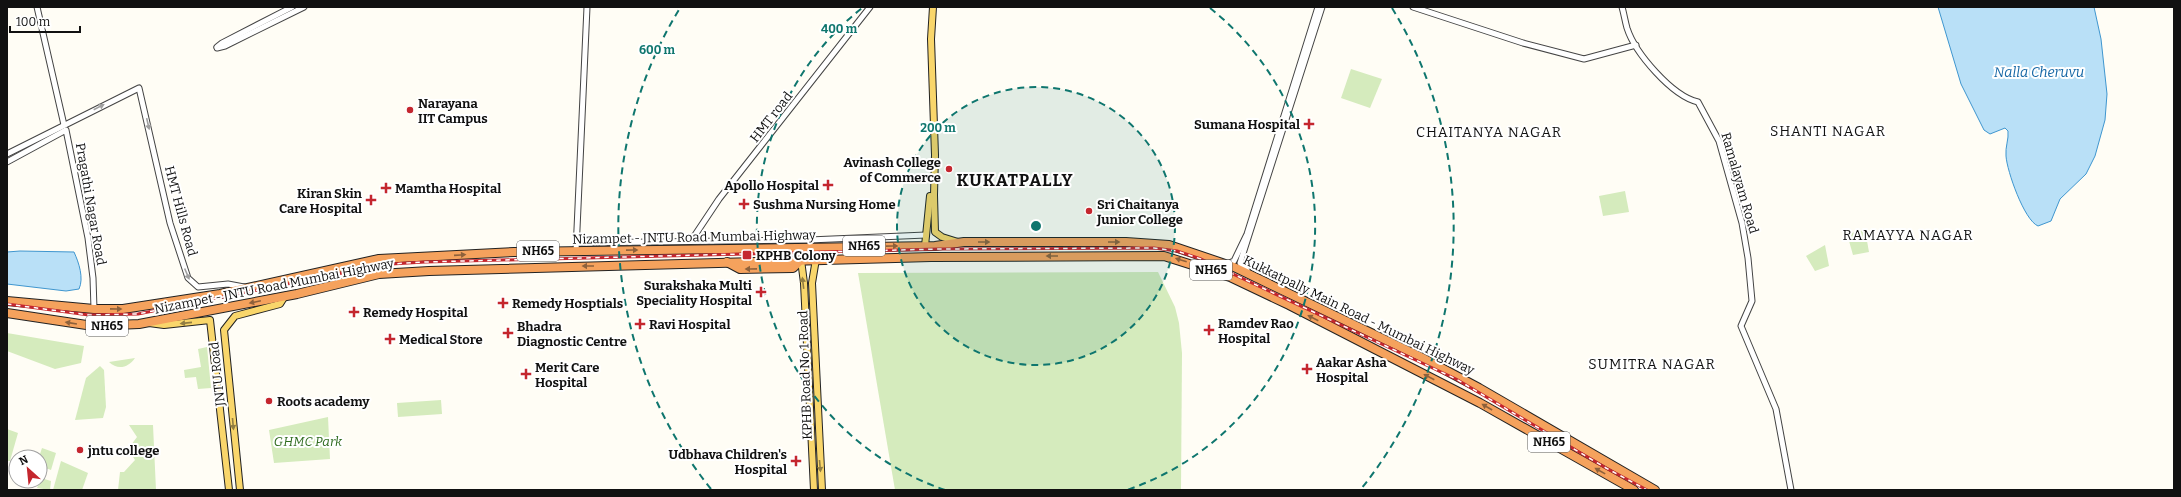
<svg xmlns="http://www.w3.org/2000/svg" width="2181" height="497" viewBox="0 0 2181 497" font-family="Bitter,serif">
<rect width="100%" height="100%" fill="#fffdf5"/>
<g fill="#d5ebbd">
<polygon points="1351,69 1382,79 1370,108 1341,98"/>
<polygon points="1625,191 1629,212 1603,216 1599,196"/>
<polygon points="1865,230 1869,252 1853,255 1847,234"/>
<polygon points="1825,245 1829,266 1815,271 1806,256"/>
<polygon points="1158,272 1175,307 1179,323 1182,353 1181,490 895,490 858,273"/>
<polygon points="7,333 84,346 81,363 55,369 7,351"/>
<polygon points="207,347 211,388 198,389 196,377 185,378 184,370 201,367 198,349"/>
<path d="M135,358C129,367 118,371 109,362Z"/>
<polygon points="100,366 104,370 106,407 103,418 75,420 86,378"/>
<polygon points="441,400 442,414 398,417 397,403"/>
<polygon points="328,417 330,459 274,463 269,430"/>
<polygon points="129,425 153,425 156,490 118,490 120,472 124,472 135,460 128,449 137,437"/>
<polygon points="7,429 18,433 10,461 7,461"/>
<polygon points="42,448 56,453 51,470 40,466 39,457"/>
<polygon points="61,461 88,473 82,490 53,490"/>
<polygon points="41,478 51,481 50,490 37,488"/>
</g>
<g fill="#b9e0f7" stroke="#3f96cf">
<path d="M1938,7H2094L2101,39L2107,94L2105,120L2095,156L2086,174L2060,199L2051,221L2038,226C2024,220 2007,171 2006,156C2005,147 2009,139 2008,131L2005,128L1990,134L1984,130L1961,84Z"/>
<path d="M20,251L74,252C79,263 84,278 79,289L66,291L7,284V252Z"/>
</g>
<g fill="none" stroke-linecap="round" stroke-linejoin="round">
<defs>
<g id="minor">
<polyline points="37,7 64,125"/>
<polyline points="1413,7 1523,43 1584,59 1636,45"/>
<path d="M1622,7C1624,14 1625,21 1627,28C1635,53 1672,96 1698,102L1719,141L1742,223L1748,258L1752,301L1741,326L1776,409L1791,490"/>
<polyline points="217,47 222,43 292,7"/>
<polyline points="217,48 225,46 304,7"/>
<polyline points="7,154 139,88 170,223 188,278 198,287 228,284 244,287"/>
<polyline points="7,162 66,130 88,238 93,278 94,309"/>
<polyline points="691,241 719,199 870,7"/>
<polyline points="576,243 809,240 926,235"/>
<polyline points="576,251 587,7"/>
<polyline points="1227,264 1234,261 1247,234 1318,7"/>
<polyline points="1247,270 1240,263 1322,7"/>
</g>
<g id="major">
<polyline points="933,7 931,39 935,155 934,195 935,232 942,237 958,242"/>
<polyline points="925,246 930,196"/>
<polyline points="816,259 812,283 822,490"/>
<polyline points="801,260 804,283 814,490"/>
<polyline points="149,323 164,325 210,320 229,490"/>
<polyline points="240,490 224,330 235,316 280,304 285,296"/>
</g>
<g id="highway">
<polyline points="727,262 740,269 793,268 801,260"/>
<polyline points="7,301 94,309 123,309 220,294 379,259 514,252 935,246 964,242 1126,242 1169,245 1234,267 1419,356 1479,388 1655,490"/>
<polyline points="7,313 93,326 139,324 297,294 379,274 429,271 931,257 1164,256 1230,277 1289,305 1480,403 1634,490"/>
</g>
</defs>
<use href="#minor" stroke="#444" stroke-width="7"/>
<use href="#major" stroke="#222" stroke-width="8"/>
<use href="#highway" stroke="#222" stroke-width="10"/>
<use href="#minor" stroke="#fff" stroke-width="5"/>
<use href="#major" stroke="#f9d66b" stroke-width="6"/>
<use href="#highway" stroke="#f5a25d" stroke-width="8"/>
<defs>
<polyline id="rail" points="7,304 89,315 138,314 347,272 391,264 425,262 939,249 1154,248 1177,251 1201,259 1456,379 1606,468 1647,490"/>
</defs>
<use href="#rail" stroke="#c4262e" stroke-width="3"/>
<use href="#rail" stroke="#fff" stroke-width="1.5" stroke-dasharray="4.5" stroke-linecap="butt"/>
</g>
<defs><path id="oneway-solid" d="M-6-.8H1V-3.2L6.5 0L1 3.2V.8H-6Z"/></defs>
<g fill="#a0a0a0">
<use href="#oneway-solid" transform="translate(99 107) rotate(-27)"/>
<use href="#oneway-solid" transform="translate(148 124) rotate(77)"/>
<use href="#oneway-solid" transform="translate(187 274) rotate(67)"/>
</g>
<g fill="#8e613b">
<use href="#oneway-solid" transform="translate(984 242)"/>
<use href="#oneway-solid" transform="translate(1114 242)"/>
<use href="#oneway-solid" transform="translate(892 246) rotate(-1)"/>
<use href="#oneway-solid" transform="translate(632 250) rotate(-1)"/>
<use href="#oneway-solid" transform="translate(460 255) rotate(-4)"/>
<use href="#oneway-solid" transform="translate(1052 256) rotate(-180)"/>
<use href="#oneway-solid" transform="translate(1181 260) rotate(-162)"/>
<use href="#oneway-solid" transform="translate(588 266) rotate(-180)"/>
<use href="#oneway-solid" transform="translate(751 269) rotate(179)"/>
<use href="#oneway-solid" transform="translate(255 302) rotate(168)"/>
<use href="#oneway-solid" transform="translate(116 309) rotate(1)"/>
<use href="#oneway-solid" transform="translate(1313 318) rotate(-153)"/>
<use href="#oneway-solid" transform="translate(71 323) rotate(-171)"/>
<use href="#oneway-solid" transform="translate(1429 377) rotate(-153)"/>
<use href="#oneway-solid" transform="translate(1487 407) rotate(-150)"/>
<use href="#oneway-solid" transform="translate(1600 471) rotate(-151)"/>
</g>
<g fill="#917d42">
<use href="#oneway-solid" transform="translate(803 283) rotate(-97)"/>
<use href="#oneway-solid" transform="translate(186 323) rotate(174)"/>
<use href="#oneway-solid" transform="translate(233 424) rotate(85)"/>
<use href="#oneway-solid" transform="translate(820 466) rotate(85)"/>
</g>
<circle cx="1036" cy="226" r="139" fill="#0f766e" fill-opacity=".12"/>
<g fill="none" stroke="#0f766e" stroke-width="2" stroke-dasharray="7 5">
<circle cx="1036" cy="226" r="139"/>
<path d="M945 490A279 279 0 0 1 862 8M1210 8A279 279 0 0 1 1127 490"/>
<path d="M711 489A418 418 0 0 1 680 8M1392 8A418 418 0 0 1 1361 489"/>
</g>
<g fill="#c4262e" stroke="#fff" stroke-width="1.5">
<circle cx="410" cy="110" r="4"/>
<path d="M1307 118h4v4h4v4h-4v4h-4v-4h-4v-4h4z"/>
<circle cx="949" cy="169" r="4"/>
<path d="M826 179h4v4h4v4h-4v4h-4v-4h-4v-4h4z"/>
<path d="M384 182h4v4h4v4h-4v4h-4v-4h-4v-4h4z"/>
<path d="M369 194h4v4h4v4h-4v4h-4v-4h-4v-4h4z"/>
<path d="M742 198h4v4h4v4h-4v4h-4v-4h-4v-4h4z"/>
<circle cx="1089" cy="211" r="4"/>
<rect x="742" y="250" width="10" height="10" rx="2"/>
<path d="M759 286h4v4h4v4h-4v4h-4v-4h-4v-4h4z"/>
<path d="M501 297h4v4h4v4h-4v4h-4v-4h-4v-4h4z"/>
<path d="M352 306h4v4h4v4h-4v4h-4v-4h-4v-4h4z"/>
<path d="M638 318h4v4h4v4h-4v4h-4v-4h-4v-4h4z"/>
<path d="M1207 324h4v4h4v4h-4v4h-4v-4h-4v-4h4z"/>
<path d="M506 327h4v4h4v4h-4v4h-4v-4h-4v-4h4z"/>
<path d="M388 333h4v4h4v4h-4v4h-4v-4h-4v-4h4z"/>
<path d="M1305 363h4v4h4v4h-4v4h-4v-4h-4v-4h4z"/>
<path d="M524 368h4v4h4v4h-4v4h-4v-4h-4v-4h4z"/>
<circle cx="269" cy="401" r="4"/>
<circle cx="80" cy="450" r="4"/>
<path d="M794 455h4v4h4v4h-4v4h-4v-4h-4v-4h4z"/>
</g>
<g text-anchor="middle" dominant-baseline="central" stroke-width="4" stroke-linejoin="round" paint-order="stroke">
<g fill="#fff" stroke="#585858" stroke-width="1">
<rect x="843" y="236" width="42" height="20" rx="3"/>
<rect x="517" y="241" width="42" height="20" rx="3"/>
<rect x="1190" y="260" width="42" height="20" rx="3"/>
<rect x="86" y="316" width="42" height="20" rx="3"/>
<rect x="1528" y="432" width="42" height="20" rx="3"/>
</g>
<g font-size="12" font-weight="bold" fill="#111">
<text x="864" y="246">NH65</text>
<text x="538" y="251">NH65</text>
<text x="1211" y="270">NH65</text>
<text x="107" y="326">NH65</text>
<text x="1549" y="442">NH65</text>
</g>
<g font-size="13" font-weight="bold" fill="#111" stroke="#fff" text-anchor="start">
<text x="418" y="103">Narayana<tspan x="418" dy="15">IIT Campus</tspan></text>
<text x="1300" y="124" text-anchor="end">Sumana Hospital</text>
<text x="941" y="162" text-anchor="end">Avinash College<tspan x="941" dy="15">of Commerce</tspan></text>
<text x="819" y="185" text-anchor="end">Apollo Hospital</text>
<text x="395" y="188">Mamtha Hospital</text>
<text x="362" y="193" text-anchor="end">Kiran Skin<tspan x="362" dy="15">Care Hospital</tspan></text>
<text x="753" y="204">Sushma Nursing Home</text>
<text x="1097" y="204">Sri Chaitanya<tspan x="1097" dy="15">Junior College</tspan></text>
<text x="756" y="255">KPHB Colony</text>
<text x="752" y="285" text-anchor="end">Surakshaka Multi<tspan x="752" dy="15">Speciality Hospital</tspan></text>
<text x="512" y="303">Remedy Hosptials</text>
<text x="363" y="312">Remedy Hospital</text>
<text x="1218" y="323">Ramdev Rao<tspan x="1218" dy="15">Hospital</tspan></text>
<text x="649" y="324">Ravi Hospital</text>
<text x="517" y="326">Bhadra<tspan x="517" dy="15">Diagnostic Centre</tspan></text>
<text x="399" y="339">Medical Store</text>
<text x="1316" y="362">Aakar Asha<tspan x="1316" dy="15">Hospital</tspan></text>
<text x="535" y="367">Merit Care<tspan x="535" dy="15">Hospital</tspan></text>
<text x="277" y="401">Roots academy</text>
<text x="88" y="450">jntu college</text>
<text x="787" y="454" text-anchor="end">Udbhava Children's<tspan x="787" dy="15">Hospital</tspan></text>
</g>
<g font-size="13" fill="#111" stroke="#fff">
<text transform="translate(771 117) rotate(-52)">HMT road</text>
<text transform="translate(1740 183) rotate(74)">Ramalayam Road</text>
<text transform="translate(91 204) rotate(80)">Pragathi Nagar Road</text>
<text transform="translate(181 211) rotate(75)">HMT Hills Road</text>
<text transform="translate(694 237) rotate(-1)">Nizampet - JNTU Road Mumbai Highway</text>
<text transform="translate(274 286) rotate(-11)">Nizampet - JNTU Road Mumbai Highway</text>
<text transform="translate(1359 315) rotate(26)">Kukkatpally Main Road - Mumbai Highway</text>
<text transform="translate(217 374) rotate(-96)">JNTU Road</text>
<text transform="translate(805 375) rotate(-92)">KPHB Road No 1 Road</text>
</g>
<g font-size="13" font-style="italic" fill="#2f6b1f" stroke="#fff">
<text x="308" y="441">GHMC Park</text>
</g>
<g font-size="14" font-style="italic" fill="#1768a6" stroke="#fff">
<text x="2039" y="72">Nalla Cheruvu</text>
</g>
<g font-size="14" letter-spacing="1" fill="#111" stroke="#fff">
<text x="1828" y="131">SHANTI NAGAR</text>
<text x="1489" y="132">CHAITANYA NAGAR</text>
<text x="1908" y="235">RAMAYYA NAGAR</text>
<text x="1652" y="364">SUMITRA NAGAR</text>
</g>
<g font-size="17" font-weight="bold" letter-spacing="1" fill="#111" stroke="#fff">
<text x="1015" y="180">KUKATPALLY</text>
</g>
</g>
<circle cx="1036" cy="226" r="6" fill="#0f766e" stroke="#fff" stroke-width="2"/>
<g font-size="12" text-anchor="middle" font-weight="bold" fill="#0f766e" stroke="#fff" stroke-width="4" stroke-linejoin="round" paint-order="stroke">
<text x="839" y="33">400 m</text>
<text x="657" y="54">600 m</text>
<text x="938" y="132">200 m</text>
</g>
<rect width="2181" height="497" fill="none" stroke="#111111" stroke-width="16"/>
<g transform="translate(28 469) rotate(333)"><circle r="19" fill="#ffffff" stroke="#a0a0a0"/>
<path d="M0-3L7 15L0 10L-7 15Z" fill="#c4262e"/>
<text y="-6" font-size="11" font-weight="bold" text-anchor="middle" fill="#111111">N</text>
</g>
<path d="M10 26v6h70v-6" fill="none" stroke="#111111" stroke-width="2"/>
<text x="16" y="26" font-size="12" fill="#111111" stroke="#ffffff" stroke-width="3" paint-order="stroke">100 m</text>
</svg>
